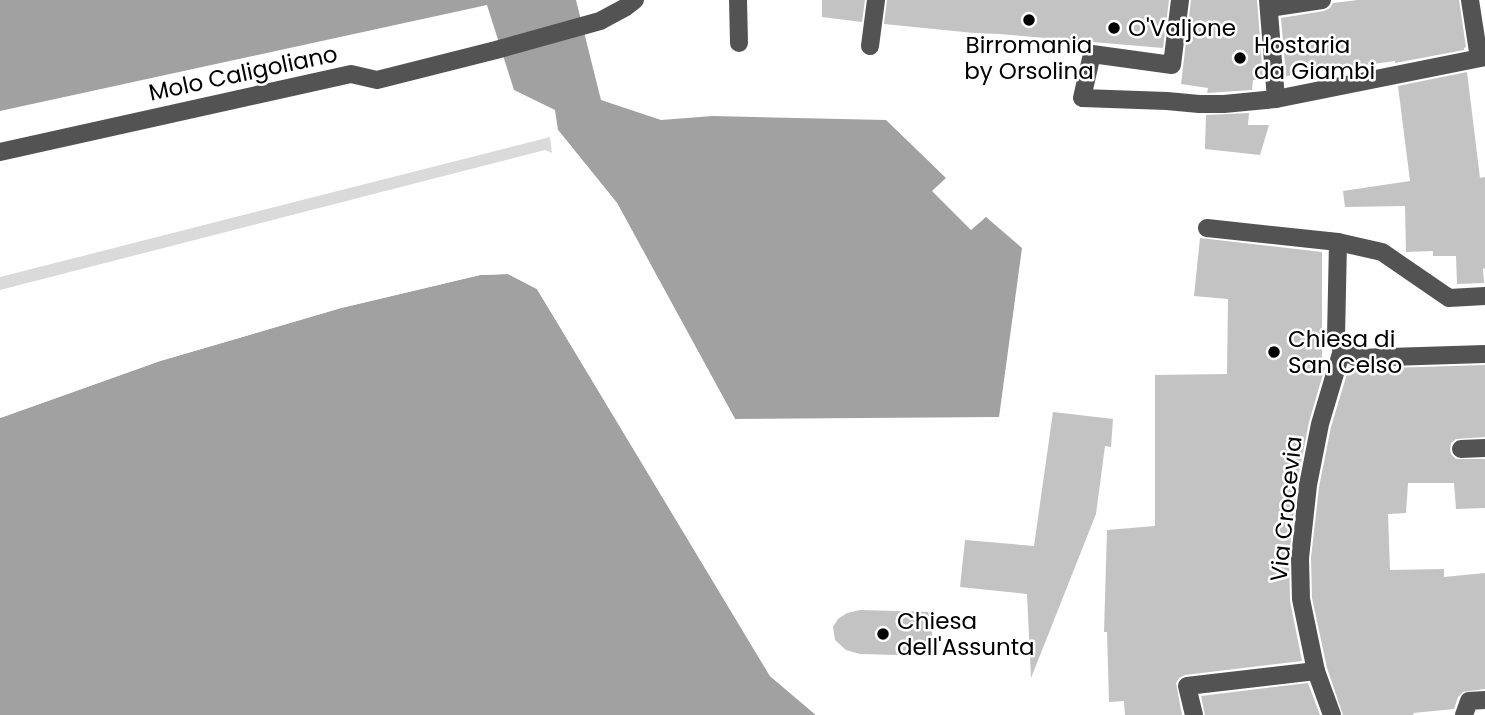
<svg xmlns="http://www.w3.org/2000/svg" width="1485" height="715" viewBox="0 0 1485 715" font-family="Poppins,sans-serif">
<rect width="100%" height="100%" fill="#fff"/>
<polygon fill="#dadada" points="550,137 552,153 545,150 0,290 0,277"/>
<g fill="#a1a1a1">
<polygon points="0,0 576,0 601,100 661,120 713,116 886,120 946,178 932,191 971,230 986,217 1022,248 999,417 735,419 617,203 558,130 555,110 514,90 487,5 0,111"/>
<polygon points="508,274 537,289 770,676 816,715 0,715 0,418 160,361 341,308 480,275"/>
</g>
<g fill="#fff">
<polygon points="558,130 617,203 735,419 732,420 615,204 556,133"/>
<polygon points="479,271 509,271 540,287 773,674 819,715 816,715 770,676 537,289 508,274 480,275 341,308 160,361 0,418 0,414 159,357 340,305"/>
</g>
<g fill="#c3c3c3">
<polygon points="822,0 865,0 862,22 822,17"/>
<polygon points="887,0 1169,0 1163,48 999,34 974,33 884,24"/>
<polygon points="1191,0 1257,0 1263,79 1253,80 1252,90 1207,93 1208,88 1181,84"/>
<polygon points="1358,0 1459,0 1466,47 1464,48 1464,50 1395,63 1395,61 1286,76 1281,18 1324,11 1330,8 1333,3"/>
<polygon points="1467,72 1480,178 1485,177 1485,269 1483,268 1484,283 1457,284 1456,256 1433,256 1433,251 1406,252 1405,206 1345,207 1343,191 1410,181 1398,86"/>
<polygon points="1249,113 1248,125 1269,125 1260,155 1205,149 1206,115"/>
<polygon points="1200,238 1322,252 1322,368 1325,367 1309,422 1297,483 1289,557 1290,601 1302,661 1185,675 1179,678 1176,683 1182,715 1125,715 1124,701 1109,702 1107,632 1104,632 1107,530 1155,526 1155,375 1227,374 1228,299 1194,296"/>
<polygon points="1485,365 1485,437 1456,439 1451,443 1450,449 1451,454 1456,459 1485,459 1485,508 1456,509 1454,483 1408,483 1406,513 1388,514 1390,570 1444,569 1444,577 1485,573 1485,689 1463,692 1458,697 1454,709 1413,713 1414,715 1343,715 1327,668 1312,598 1311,558 1319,487 1331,427 1349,367 1357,369"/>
<polygon points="1053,412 1113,419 1111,447 1105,446 1096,514 1031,678 1027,594 960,587 965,540 1034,546"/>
<polygon points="860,610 932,612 932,656 860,654 846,650 835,640 833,627 838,619 847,613"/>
<polygon points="1308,683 1320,715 1205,715 1201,696"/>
</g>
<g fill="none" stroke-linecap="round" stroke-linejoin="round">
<g stroke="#535353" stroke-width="18">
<polyline points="738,0 739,43"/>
<polyline points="1180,0 1172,65 1092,54 1082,98 1167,101 1199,104 1224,104 1276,99 1485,57"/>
<polyline points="1268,0 1276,99"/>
<polyline points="1470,0 1479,58"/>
<polyline points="1269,8 1322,0"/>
<polyline points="870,46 876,0"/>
<polyline points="0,152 351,74 377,80 496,50 600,21 626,7 635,0"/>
<polyline points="1207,228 1338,242 1336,337 1342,350 1357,358 1485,354"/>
<polyline points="1338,242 1382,252 1449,298 1485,296"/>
<polyline points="1461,449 1485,448"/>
<polyline points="1194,715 1187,686 1316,671"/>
<polyline points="1332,715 1316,671 1301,599 1300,558 1308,485 1320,424 1342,350"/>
<polyline points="1464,715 1469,701 1485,700"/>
</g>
</g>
<g fill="#000" stroke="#fff" stroke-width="2.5">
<circle cx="1029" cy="20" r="7"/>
<circle cx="1114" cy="28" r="7"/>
<circle cx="1240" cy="58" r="7"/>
<circle cx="1274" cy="352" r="7"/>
<circle cx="883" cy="634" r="7"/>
</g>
<g text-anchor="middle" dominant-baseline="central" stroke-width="5" stroke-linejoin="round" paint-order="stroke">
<g font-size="23" fill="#000" stroke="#fff" text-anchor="start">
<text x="1128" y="28">O'Valjone</text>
<text x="1029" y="45" text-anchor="middle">Birromania<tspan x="1029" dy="26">by Orsolina</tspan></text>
<text x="1254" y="45">Hostaria<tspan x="1254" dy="26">da Giambi</tspan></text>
<text x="1288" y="339">Chiesa di<tspan x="1288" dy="26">San Celso</tspan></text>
<text x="897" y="621">Chiesa<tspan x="897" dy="26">dell'Assunta</tspan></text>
</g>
<g font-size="23" fill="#000" stroke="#fff">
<text transform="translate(243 73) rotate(-12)">Molo Caligoliano</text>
<text transform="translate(1286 509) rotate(-84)">Via Crocevia</text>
</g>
</g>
</svg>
